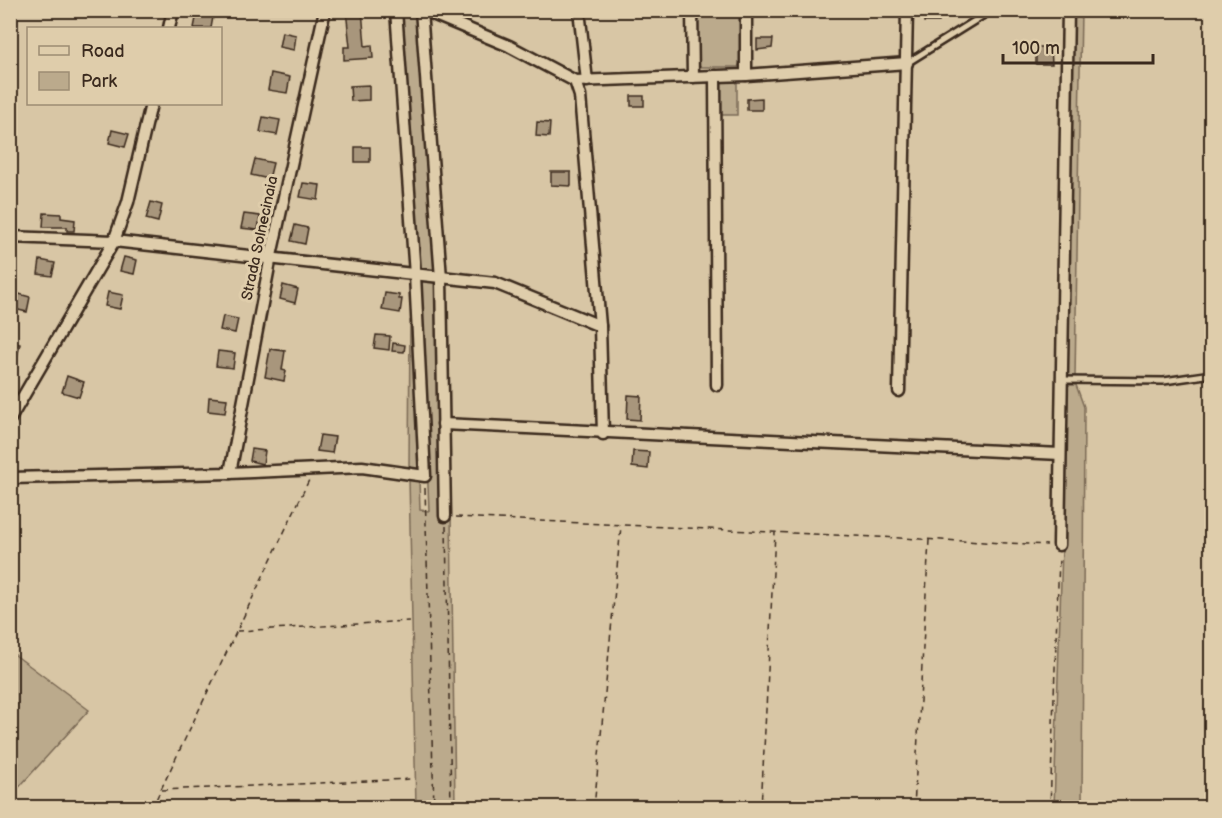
<svg xmlns="http://www.w3.org/2000/svg" width="1222" height="818" viewBox="0 0 1222 818" font-family="'Balsamiq Sans',sans-serif">
<rect width="100%" height="100%" fill="#d8c6a5"/>
<filter id="ink" filterUnits="userSpaceOnUse"><feTurbulence type="fractalNoise" baseFrequency=".0167" numOctaves="2"/><feDisplacementMap in="SourceGraphic" scale="12" xChannelSelector="R" yChannelSelector="G"/><feConvolveMatrix kernelMatrix="1 2 1 2 8 2 1 2 1" color-interpolation-filters="sRGB"/></filter>
<g filter="url(#ink)">
<g fill="#bbaa8c" stroke="#7b6a55" stroke-width="1.5">
<polygon points="1081,10 1075,377 1066,377 1071,11"/>
<polygon points="400,11 417,12 437,274 420,271"/>
<polygon points="695,11 741,11 741,61 738,67 699,67 696,62"/>
<polygon points="737,79 737,115 721,115 720,80"/>
<polygon points="420,280 437,283 442,511 451,512 455,807 416,807 409,478 419,481 420,510 429,511"/>
<polygon points="410,321 415,322 422,473 409,470"/>
<polygon points="1067,385 1076,385 1084,407 1082,807 1054,808"/>
<polygon points="11,652 89,710 11,796"/>
</g>
<g fill="#a8967c" stroke="#3b2a1e" stroke-width="1.5">
<polygon points="346,10 362,10 365,46 372,45 373,58 344,60 344,47 350,47"/>
<rect x="924" y="10" width="15" height="12"/>
<polygon points="197,13 213,17 211,28 194,28"/>
<polygon points="282,32 296,35 294,50 279,47"/>
<polygon points="757,39 773,39 772,48 757,50"/>
<polygon points="1036,47 1051,47 1052,64 1036,64"/>
<polygon points="271,73 290,77 287,93 268,90"/>
<polygon points="369,85 369,100 351,101 350,86"/>
<rect x="631" y="96" width="13" height="10"/>
<polygon points="762,98 762,110 747,110 747,99"/>
<polygon points="263,117 280,120 277,135 260,132"/>
<polygon points="537,122 550,123 549,137 536,136"/>
<polygon points="112,130 129,134 125,147 109,143"/>
<rect x="355" y="147" width="15" height="15"/>
<polygon points="255,159 273,163 269,179 251,175"/>
<polygon points="551,172 571,172 571,186 551,185"/>
<polygon points="303,183 320,185 318,200 300,197"/>
<polygon points="151,202 162,205 158,222 146,219"/>
<polygon points="44,213 61,214 61,218 75,220 74,231 67,231 67,227 43,227"/>
<polygon points="244,214 260,216 258,230 241,228"/>
<polygon points="295,225 308,228 305,244 291,241"/>
<polygon points="124,257 137,260 134,274 120,271"/>
<polygon points="40,260 55,263 52,276 38,274"/>
<polygon points="283,285 298,289 295,303 280,299"/>
<polygon points="12,292 30,297 27,312 10,308"/>
<polygon points="108,292 123,295 120,309 105,306"/>
<polygon points="385,293 399,295 399,299 402,299 400,313 382,310"/>
<polygon points="223,316 238,319 235,333 220,330"/>
<polygon points="376,335 390,336 389,350 374,348"/>
<polygon points="10,342 20,344 14,370 10,370"/>
<polygon points="393,343 405,345 404,352 392,351"/>
<polygon points="270,349 285,351 282,370 286,371 284,381 265,377"/>
<polygon points="218,351 235,353 233,368 216,366"/>
<polygon points="67,376 84,382 79,397 62,392"/>
<polygon points="628,395 641,396 640,420 627,419"/>
<polygon points="209,397 227,399 225,413 208,411"/>
<polygon points="320,435 335,437 332,453 317,451"/>
<polygon points="252,449 265,451 263,464 250,461"/>
<polygon points="633,451 649,452 648,469 632,467"/>
</g>
<g fill="none" stroke-linecap="round" stroke-linejoin="round">
<defs>
<g id="service">
<polyline points="907,63 992,10"/>
<polyline points="1062,380 1164,381 1212,374"/>
</g>
<g id="minor">
<polyline points="421,10 441,278 445,516"/>
<polyline points="423,10 509,46 575,81 580,96 600,326 603,434"/>
<polyline points="579,10 587,81"/>
<polyline points="692,10 693,77"/>
<polyline points="169,28 173,10"/>
<polyline points="746,75 746,10"/>
<polyline points="715,76 717,385"/>
<polyline points="575,81 746,75 907,63"/>
<polyline points="10,237 114,241 495,283 600,326"/>
<polyline points="899,391 907,10"/>
<polyline points="10,419 114,241 128,202 151,104"/>
<polyline points="443,424 1060,454"/>
<polyline points="230,473 271,256 325,10"/>
<polyline points="10,478 230,473 362,467 425,476 415,275 396,10"/>
<polyline points="1059,545 1068,10"/>
</g>
</defs>
<use href="#service" stroke="#3b2a1e" stroke-width="10"/>
<use href="#minor" stroke="#3b2a1e" stroke-width="15"/>
<g stroke="#3b2a1e" stroke-width="1.5" stroke-dasharray="6 4.5" stroke-linecap="butt">
<polyline points="425,488 434,808"/>
<polyline points="456,517 1047,545"/>
<polyline points="446,526 451,808"/>
<polyline points="237,631 409,621"/>
<polyline points="162,790 412,779"/>
<polyline points="43,808 153,804"/>
<polyline points="152,808 309,480"/>
<polyline points="594,808 621,526"/>
<polyline points="761,808 775,533"/>
<polyline points="914,808 929,540"/>
<polyline points="1050,808 1059,557"/>
</g>
<use href="#service" stroke="#dfcdab" stroke-width="5"/>
<use href="#minor" stroke="#dfcdab" stroke-width="10"/>
</g>
</g>
<g text-anchor="middle" dominant-baseline="central" stroke-width="6" stroke-linejoin="round" paint-order="stroke">
<g font-size="15" fill="#3b2a1e" stroke="#dfcdab">
<text transform="translate(260 238) rotate(-78)">Strada Solnecinaia</text>
</g>
</g>
<rect width="1222" height="818" fill="none" stroke="#dfcdab" stroke-width="36"/>
<rect x="18" y="18" width="1186" height="782" fill="none" stroke="#3b2a1e" stroke-width="2" filter="url(#ink)"/>
<rect x="27" y="27" width="195" height="78" fill="#dfcdab" stroke="#9d8c73" stroke-width="1.5"/>
<rect x="39" y="46" width="30" height="9" fill="#dfcdab" stroke="#9d8c73" stroke-width="1.5"/>
<text x="81" y="57" font-size="18" fill="#3b2a1e">Road</text>
<rect x="39" y="72" width="30" height="18" fill="#bbaa8c" stroke="#9d8c73" stroke-width="1.5"/>
<text x="81" y="87" font-size="18" fill="#3b2a1e">Park</text>
<path d="M1003 54v9h150v-9" fill="none" stroke="#3b2a1e" stroke-width="3"/>
<text x="1012" y="54" font-size="18" fill="#3b2a1e" stroke="#dfcdab" stroke-width="4.5" paint-order="stroke">100 m</text>
</svg>
